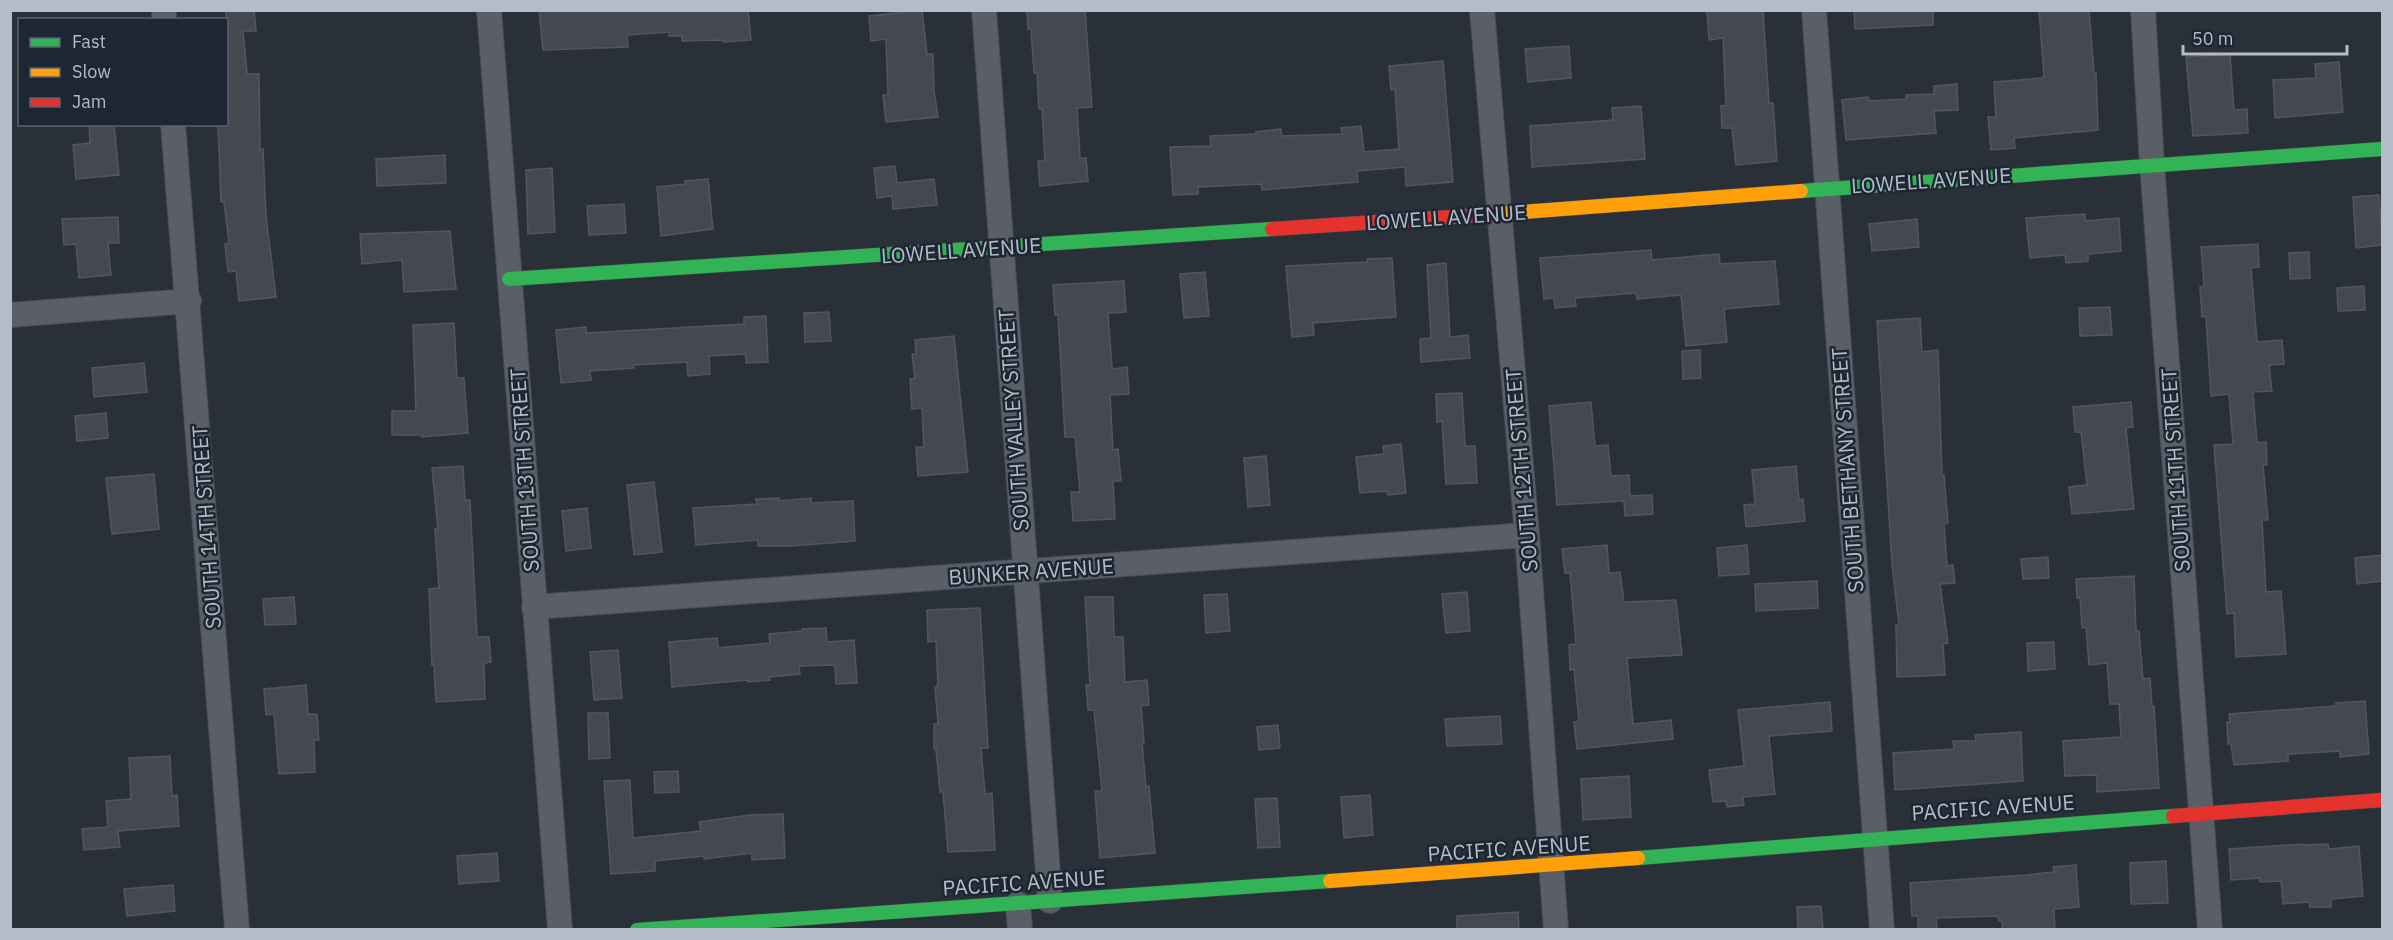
<svg xmlns="http://www.w3.org/2000/svg" width="2393" height="940" viewBox="0 0 2393 940" font-family="'IBM Plex Sans',sans-serif">
<rect width="100%" height="100%" fill="#2a3038"/>
<g fill="#444950" stroke="#52575f" stroke-width="1.5">
<polygon points="226,10 254,10 256,31 243,31 247,74 259,74 260,150 263,149 266,216 276,297 239,301 236,271 228,272 225,244 229,243 224,202 221,202 218,124 226,124"/>
<polygon points="539,10 748,10 751,40 723,42 723,40 682,41 682,36 669,36 669,32 627,35 628,47 543,50"/>
<polygon points="922,10 927,54 933,54 934,90 938,117 886,122 883,95 888,94 886,39 871,41 869,16"/>
<polygon points="1027,10 1085,10 1092,107 1077,108 1080,158 1086,158 1088,181 1040,186 1038,161 1045,161 1042,109 1039,109 1037,73 1034,73 1031,29 1028,29"/>
<polygon points="1707,10 1763,10 1769,103 1773,103 1777,161 1736,165 1732,128 1722,128 1721,106 1726,105 1723,38 1709,40"/>
<polygon points="1854,10 1933,10 1933,25 1855,29"/>
<polygon points="2039,10 2089,10 2094,73 2096,73 2098,130 2014,138 2015,148 1991,150 1988,117 1996,117 1994,82 2042,78 2044,76"/>
<polygon points="1569,46 1571,78 1528,82 1525,49"/>
<polygon points="2230,54 2234,110 2247,109 2248,133 2193,136 2186,57"/>
<polygon points="1443,61 1453,182 1406,186 1405,167 1357,171 1358,182 1262,190 1261,184 1198,187 1198,194 1173,195 1170,147 1211,146 1210,136 1256,134 1256,132 1281,129 1282,136 1342,134 1341,128 1361,126 1364,152 1399,149 1395,89 1391,90 1389,66"/>
<polygon points="2339,62 2343,112 2275,118 2273,80 2316,78 2315,64"/>
<polygon points="1957,84 1958,110 1934,111 1936,133 1846,140 1842,100 1868,97 1869,101 1906,99 1906,95 1934,94 1934,86"/>
<polygon points="1641,106 1645,159 1532,167 1530,126 1613,120 1612,108"/>
<polygon points="89,124 114,124 119,175 76,179 73,145 90,143"/>
<polygon points="445,155 446,183 377,186 376,159"/>
<polygon points="895,166 897,183 934,179 937,205 893,209 892,196 877,198 874,168"/>
<polygon points="552,168 555,232 528,234 526,170"/>
<polygon points="708,179 713,229 661,236 657,187 685,184 685,181"/>
<polygon points="2379,195 2382,245 2356,248 2353,197"/>
<polygon points="624,204 626,233 589,235 587,206"/>
<polygon points="2085,214 2085,221 2119,218 2121,251 2088,254 2088,261 2066,263 2065,255 2030,258 2026,218"/>
<polygon points="118,217 119,243 108,243 111,275 79,278 76,244 64,245 62,219"/>
<polygon points="1917,219 1919,247 1872,251 1869,224"/>
<polygon points="450,231 456,289 404,292 402,260 362,264 360,234"/>
<polygon points="2258,244 2259,267 2251,268 2257,342 2282,340 2284,364 2269,365 2272,391 2253,392 2257,443 2266,442 2267,465 2263,465 2268,520 2262,520 2266,592 2281,591 2286,654 2236,657 2234,613 2227,614 2214,445 2233,444 2229,394 2211,396 2206,316 2202,317 2200,287 2204,286 2201,247"/>
<polygon points="1651,250 1652,260 1719,254 1720,264 1775,261 1779,304 1724,309 1727,342 1686,346 1681,295 1637,299 1636,293 1575,298 1576,306 1555,308 1554,298 1544,299 1540,258"/>
<polygon points="2309,252 2310,278 2290,279 2289,253"/>
<polygon points="1392,258 1396,317 1313,323 1314,335 1292,337 1286,266 1367,262 1367,259"/>
<polygon points="1446,263 1450,337 1468,335 1470,358 1421,362 1420,339 1431,338 1427,265"/>
<polygon points="1205,272 1209,316 1184,318 1180,274"/>
<polygon points="1124,281 1126,312 1108,313 1112,369 1127,367 1129,394 1110,395 1113,450 1118,449 1121,481 1113,481 1115,519 1073,521 1071,492 1080,492 1075,437 1065,437 1058,315 1055,315 1053,285"/>
<polygon points="2364,286 2365,310 2338,311 2337,288"/>
<polygon points="2110,307 2112,335 2080,336 2079,308"/>
<polygon points="829,312 831,341 805,342 804,313"/>
<polygon points="766,316 768,362 746,363 746,354 709,356 710,374 688,376 687,362 634,365 634,368 590,371 591,380 561,383 556,330 586,327 586,333 744,324 744,317"/>
<polygon points="1920,318 1922,352 1938,350 1942,475 1944,475 1948,523 1944,524 1947,566 1953,565 1955,583 1940,584 1948,643 1943,644 1945,675 1897,677 1896,625 1899,625 1892,564 1877,321"/>
<polygon points="454,323 457,378 464,378 468,433 422,437 422,435 392,435 392,411 416,411 413,325"/>
<polygon points="954,336 968,472 918,476 916,447 924,447 922,408 912,409 910,379 915,378 912,354 916,354 915,340"/>
<polygon points="1700,350 1701,378 1683,379 1682,351"/>
<polygon points="144,363 147,392 94,397 92,368"/>
<polygon points="1462,393 1465,446 1475,446 1477,483 1446,484 1442,421 1437,422 1436,394"/>
<polygon points="1591,402 1595,446 1608,445 1611,476 1629,475 1630,496 1652,495 1653,514 1625,516 1624,501 1557,505 1549,406"/>
<polygon points="2131,402 2133,427 2126,428 2134,509 2072,514 2069,487 2087,485 2081,432 2075,432 2073,407"/>
<polygon points="106,413 108,438 77,441 75,416"/>
<polygon points="1401,444 1406,493 1388,495 1387,491 1360,493 1356,457 1384,454 1383,446"/>
<polygon points="1266,456 1270,505 1248,507 1244,458"/>
<polygon points="463,466 465,500 470,500 477,637 489,637 491,662 484,663 485,699 436,702 434,665 432,665 429,589 439,588 435,529 438,529 432,468"/>
<polygon points="1796,466 1799,500 1803,499 1805,521 1746,527 1744,505 1755,504 1752,470"/>
<polygon points="154,474 159,529 112,534 106,478"/>
<polygon points="654,482 662,552 634,555 627,485"/>
<polygon points="779,498 779,501 811,498 811,503 853,501 855,541 790,546 758,546 758,540 696,545 693,508 757,504 756,499"/>
<polygon points="587,508 591,548 566,551 562,511"/>
<polygon points="1607,545 1609,573 1620,572 1624,602 1676,600 1682,655 1627,658 1633,724 1671,720 1673,739 1577,749 1574,722 1579,721 1574,669 1570,670 1569,645 1576,644 1570,573 1565,573 1562,549"/>
<polygon points="1747,545 1749,574 1719,576 1717,548"/>
<polygon points="2382,555 2382,581 2357,584 2355,558"/>
<polygon points="2048,557 2049,578 2023,579 2021,559"/>
<polygon points="2134,576 2136,631 2139,631 2143,679 2150,678 2152,706 2154,706 2159,788 2097,792 2097,775 2065,776 2063,741 2121,737 2119,704 2110,704 2107,663 2089,665 2086,627 2082,628 2080,598 2077,598 2076,579"/>
<polygon points="1817,581 1818,608 1756,611 1755,584"/>
<polygon points="1467,592 1470,631 1446,633 1442,594"/>
<polygon points="1227,594 1230,631 1206,633 1204,595"/>
<polygon points="294,597 296,624 265,625 263,599"/>
<polygon points="1085,597 1113,597 1114,637 1123,637 1125,682 1147,680 1149,705 1141,706 1144,743 1142,743 1146,787 1149,786 1155,853 1100,858 1095,791 1102,791 1094,710 1088,710 1086,685 1090,685"/>
<polygon points="980,608 988,748 981,748 985,794 992,793 995,850 948,852 943,792 940,792 936,749 934,749 934,724 938,724 935,687 938,686 936,641 928,642 927,610"/>
<polygon points="826,628 827,642 854,640 857,683 836,684 835,665 799,666 800,674 769,677 770,680 748,682 747,680 672,687 669,642 717,638 718,648 770,643 769,634 802,631 802,629"/>
<polygon points="2054,642 2055,669 2028,671 2027,643"/>
<polygon points="618,650 622,698 594,700 590,652"/>
<polygon points="306,685 308,714 317,714 319,740 314,740 315,772 279,774 274,714 266,715 264,689"/>
<polygon points="2365,701 2369,754 2340,757 2340,751 2290,754 2288,755 2288,761 2234,765 2231,744 2228,744 2227,722 2230,722 2229,714 2336,706 2336,703"/>
<polygon points="1830,702 1832,731 1769,736 1775,794 1743,797 1744,805 1727,807 1726,801 1713,802 1709,770 1744,766 1738,710"/>
<polygon points="588,713 608,713 610,758 589,759"/>
<polygon points="1500,716 1502,744 1447,746 1445,719"/>
<polygon points="1278,725 1280,748 1259,750 1257,727"/>
<polygon points="2021,732 2023,781 1895,790 1893,753 1954,749 1953,741 1976,741 1975,735"/>
<polygon points="170,756 172,796 177,795 179,826 118,831 120,847 84,850 82,829 108,827 106,801 131,799 129,758"/>
<polygon points="678,771 679,792 655,793 654,772"/>
<polygon points="1629,776 1631,817 1583,820 1581,779"/>
<polygon points="630,780 633,838 701,831 699,822 750,815 783,814 785,858 752,860 752,853 704,859 704,856 655,861 655,871 611,874 604,781"/>
<polygon points="1370,795 1373,835 1344,838 1341,797"/>
<polygon points="1277,798 1280,847 1258,848 1255,799"/>
<polygon points="2304,844 2304,845 2328,844 2329,849 2359,846 2363,896 2331,899 2331,907 2310,907 2309,902 2283,904 2281,881 2260,882 2259,878 2231,880 2229,849"/>
<polygon points="497,853 499,881 459,884 457,856"/>
<polygon points="2166,861 2168,903 2131,904 2130,863"/>
<polygon points="2076,865 2079,907 2054,909 2055,930 2002,930 2002,921 1999,921 1998,916 1936,918 1937,930 1918,930 1918,916 1912,916 1910,883 2026,875 2054,872 2053,867"/>
<polygon points="173,885 175,911 127,916 124,889"/>
<polygon points="1821,906 1823,930 1798,930 1797,907"/>
<polygon points="1518,912 1519,930 1457,930 1457,916"/>
</g>
<g fill="none" stroke-linecap="round" stroke-linejoin="round">
<defs>
<g id="street">
<polyline points="164,10 164,20"/>
<polyline points="489,10 560,930"/>
<polyline points="984,10 1050,901"/>
<polyline points="1482,10 1527,535 1556,930"/>
<polyline points="1814,10 1882,930"/>
<polyline points="2143,10 2152,164 2210,930"/>
<polyline points="173,124 237,930"/>
<polyline points="10,315 189,301"/>
<polyline points="534,607 1527,535"/>
<polyline points="1018,904 1020,930"/>
</g>
<g id="fast">
<polyline points="1801,191 2382,149"/>
<polyline points="509,279 1272,229"/>
<polyline points="1638,858 2173,816"/>
<polyline points="637,930 1330,881"/>
</g>
<g id="slow">
<polyline points="1496,214 1801,191"/>
<polyline points="1330,881 1638,858"/>
</g>
<g id="jam">
<polyline points="1272,229 1496,214"/>
<polyline points="2173,816 2382,800"/>
</g>
</defs>
<use href="#street" stroke="#484c53" stroke-width="26"/>
<use href="#fast" stroke="#484c53" stroke-width="15"/>
<use href="#slow" stroke="#484c53" stroke-width="15"/>
<use href="#jam" stroke="#484c53" stroke-width="15"/>
<use href="#street" stroke="#5a5e66" stroke-width="24"/>
<use href="#fast" stroke="#30b455" stroke-width="14"/>
<use href="#slow" stroke="#ff9f0a" stroke-width="14"/>
<use href="#jam" stroke="#e5322d" stroke-width="14"/>
</g>
<g text-anchor="middle" dominant-baseline="central" stroke-width="5" stroke-linejoin="round" paint-order="stroke">
<g font-size="21" fill="#b4bcc9" stroke="#1d2633">
<text transform="translate(1931 180) rotate(-4)">LOWELL AVENUE</text>
<text transform="translate(1446 217) rotate(-4)">LOWELL AVENUE</text>
<text transform="translate(961 250) rotate(-4)">LOWELL AVENUE</text>
<text transform="translate(1013 420) rotate(-94)">SOUTH VALLEY STREET</text>
<text transform="translate(524 470) rotate(-94)">SOUTH 13TH STREET</text>
<text transform="translate(1521 470) rotate(-95)">SOUTH 12TH STREET</text>
<text transform="translate(1847 470) rotate(-94)">SOUTH BETHANY STREET</text>
<text transform="translate(2175 470) rotate(-94)">SOUTH 11TH STREET</text>
<text transform="translate(206 527) rotate(-94)">SOUTH 14TH STREET</text>
<text transform="translate(1031 571) rotate(-4)">BUNKER AVENUE</text>
<text transform="translate(1993 807) rotate(-4)">PACIFIC AVENUE</text>
<text transform="translate(1509 848) rotate(-4)">PACIFIC AVENUE</text>
<text transform="translate(1024 882) rotate(-4)">PACIFIC AVENUE</text>
</g>
</g>
<rect width="2393" height="940" fill="none" stroke="#b4bcc9" stroke-width="24"/>
<rect x="18" y="18" width="210" height="108" fill="#1d2633" stroke="#59626f" stroke-width="1.5"/>
<rect x="30" y="38" width="30" height="9" fill="#30b455" stroke="#59626f" stroke-width="1.5"/>
<text x="72" y="48" font-size="18" fill="#b4bcc9">Fast</text>
<rect x="30" y="68" width="30" height="9" fill="#ff9f0a" stroke="#59626f" stroke-width="1.5"/>
<text x="72" y="78" font-size="18" fill="#b4bcc9">Slow</text>
<rect x="30" y="98" width="30" height="9" fill="#e5322d" stroke="#59626f" stroke-width="1.5"/>
<text x="72" y="108" font-size="18" fill="#b4bcc9">Jam</text>
<path d="M2183 45v9h164v-9" fill="none" stroke="#b4bcc9" stroke-width="3"/>
<text x="2192" y="45" font-size="18" fill="#b4bcc9" stroke="#1d2633" stroke-width="4.5" paint-order="stroke">50 m</text>
</svg>
